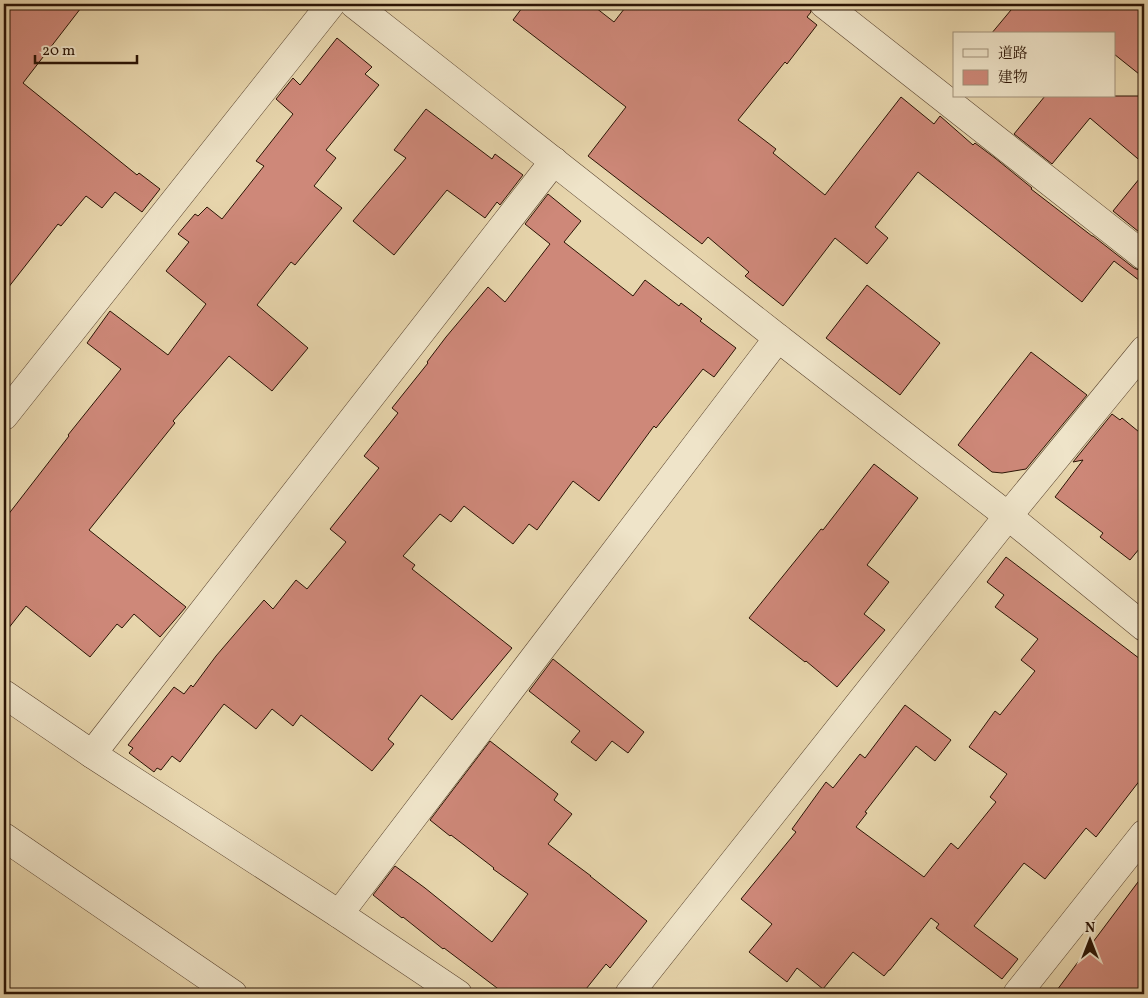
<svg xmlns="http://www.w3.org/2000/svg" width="1148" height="998" viewBox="0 0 1148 998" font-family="Vollkorn,'Noto Serif JP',serif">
<rect width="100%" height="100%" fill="#e7d5ac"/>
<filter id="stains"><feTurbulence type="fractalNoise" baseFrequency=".004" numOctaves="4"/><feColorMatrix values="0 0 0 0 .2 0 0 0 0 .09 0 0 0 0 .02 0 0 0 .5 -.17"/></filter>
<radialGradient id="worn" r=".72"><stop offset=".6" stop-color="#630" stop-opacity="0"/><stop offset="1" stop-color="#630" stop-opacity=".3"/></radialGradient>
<g fill="#ce8879" stroke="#2b1405">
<polygon points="4,4 84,4 23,83 137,175 139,173 160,189 142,212 115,192 102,208 86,196 61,226 58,224 4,293"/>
<polygon points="525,4 591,4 614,22 628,4 809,4 811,12 807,17 817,25 787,64 785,62 738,120 776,149 773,153 825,195 901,97 934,124 940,116 973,145 975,143 995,158 1032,188 1031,189 1092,236 1093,236 1134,268 1141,271 1144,271 1144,284 1114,261 1082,302 918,172 875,227 888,238 867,264 835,238 783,306 745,276 749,272 708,237 702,244 588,156 626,107 513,20"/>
<polygon points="1016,4 1144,4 1144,78 1114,54 1114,34 991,34"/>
<polygon points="337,38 372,67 365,74 379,85 326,150 336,158 314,186 342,208 295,265 291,262 257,305 308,348 272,391 229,356 173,421 175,423 89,530 186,607 160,637 134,614 122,628 117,624 90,657 26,606 4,634 4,520 69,436 68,435 121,369 87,343 110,311 168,355 206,304 166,271 189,242 178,234 195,214 198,216 207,207 222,219 264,166 256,161 293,114 276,99 293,78 300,85"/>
<polygon points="1045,96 1144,96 1144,164 1090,118 1052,164 1014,134"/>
<polygon points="426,109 492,159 495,154 523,175 500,205 497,202 485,218 447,190 394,255 353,221 406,158 394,150"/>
<polygon points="1144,173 1144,236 1113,211"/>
<polygon points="548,194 581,221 564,242 633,296 645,280 679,306 681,303 702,319 700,321 736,348 714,377 703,369 656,428 654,426 599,501 573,481 537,530 529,524 513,544 464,506 451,522 440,514 403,556 415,565 412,569 512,648 452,720 421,695 388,739 394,744 372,771 301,715 293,726 272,709 256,729 224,704 180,762 172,756 161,770 157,768 154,772 129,753 133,748 128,745 174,687 184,694 191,685 193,687 216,656 264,600 273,609 296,580 307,589 346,542 330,529 379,468 364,456 398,413 392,408 428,363 427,362 446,337 488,287 505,302 550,244 525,224"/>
<polygon points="867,285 940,343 900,395 826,338"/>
<polygon points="1031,352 1087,395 1026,469 1002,473 992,472 958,445"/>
<polygon points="1112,414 1120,420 1122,418 1144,436 1144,543 1130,560 1100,537 1103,533 1055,497 1083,460 1073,462"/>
<polygon points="874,464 918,498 867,565 889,582 864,614 885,630 837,687 806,661 805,662 749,618 821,529 823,530"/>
<polygon points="1006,557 1144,662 1144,775 1096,837 1086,828 1045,879 1024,863 974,926 1018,959 1002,979 936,928 939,924 931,918 890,970 889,970 884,976 853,952 823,989 797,968 787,982 749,952 772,924 741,899 796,832 792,829 826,782 833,788 860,754 865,758 905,705 951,740 935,761 916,746 865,812 867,813 856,827 924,877 951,843 958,849 996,802 990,797 1007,774 969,747 995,711 1000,715 1035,671 1021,660 1038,639 995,607 1004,595 987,582"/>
<polygon points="553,659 644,732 628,753 612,741 596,761 571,742 580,731 529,691"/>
<polygon points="490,741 558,794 554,800 572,814 548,844 591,876 590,876 647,921 610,968 606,964 582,994 505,994 444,948 443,949 403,917 402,918 373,895 395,866 425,888 492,942 528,894 493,869 494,868 451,835 450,836 430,820"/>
<polygon points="1144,874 1144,994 1054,994"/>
</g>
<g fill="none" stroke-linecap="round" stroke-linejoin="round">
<defs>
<g id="minor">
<polyline points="354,4 778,338 1008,516 1144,627"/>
<polyline points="824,4 1144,256"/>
<polyline points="4,416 331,4"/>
<polyline points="4,694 92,754 339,914 458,994"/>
<polyline points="92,754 554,161"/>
<polyline points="339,914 778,338"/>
<polyline points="629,994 1008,516 1144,350"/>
<polyline points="1017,994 1144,834"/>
</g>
<polyline id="tertiary" points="4,837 233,994"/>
</defs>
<use href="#minor" stroke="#5a442f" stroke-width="29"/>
<use href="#tertiary" stroke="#5a442f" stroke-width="29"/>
<use href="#minor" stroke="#efe4c9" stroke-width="28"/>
<use href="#tertiary" stroke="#efe4c9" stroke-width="28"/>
</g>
<rect width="1148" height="998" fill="none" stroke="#e7d5ac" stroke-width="20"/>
<rect x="5" y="5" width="1138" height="988" fill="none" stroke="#2b1405" stroke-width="2.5"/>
<rect x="10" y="10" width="1128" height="978" fill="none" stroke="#2b1405"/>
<rect x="953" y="32" width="162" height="65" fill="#efe4c9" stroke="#a1917b"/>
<rect x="963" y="49" width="25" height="8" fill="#efe4c9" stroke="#a1917b"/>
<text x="998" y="58" font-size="15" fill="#2b1405">道路</text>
<rect x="963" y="70" width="25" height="15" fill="#ce8879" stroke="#a1917b"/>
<text x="998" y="82" font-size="15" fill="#2b1405">建物</text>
<g transform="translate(1090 940)" stroke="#efe4c9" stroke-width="4" paint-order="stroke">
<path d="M0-4L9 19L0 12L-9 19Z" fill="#2b1405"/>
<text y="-8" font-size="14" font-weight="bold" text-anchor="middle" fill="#2b1405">N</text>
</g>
<path d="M35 55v8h102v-8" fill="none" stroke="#2b1405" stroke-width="2.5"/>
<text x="42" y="55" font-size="15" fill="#2b1405" stroke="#efe4c9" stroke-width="4" paint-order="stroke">20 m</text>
<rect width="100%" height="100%" filter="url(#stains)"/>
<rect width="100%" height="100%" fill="url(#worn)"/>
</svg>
